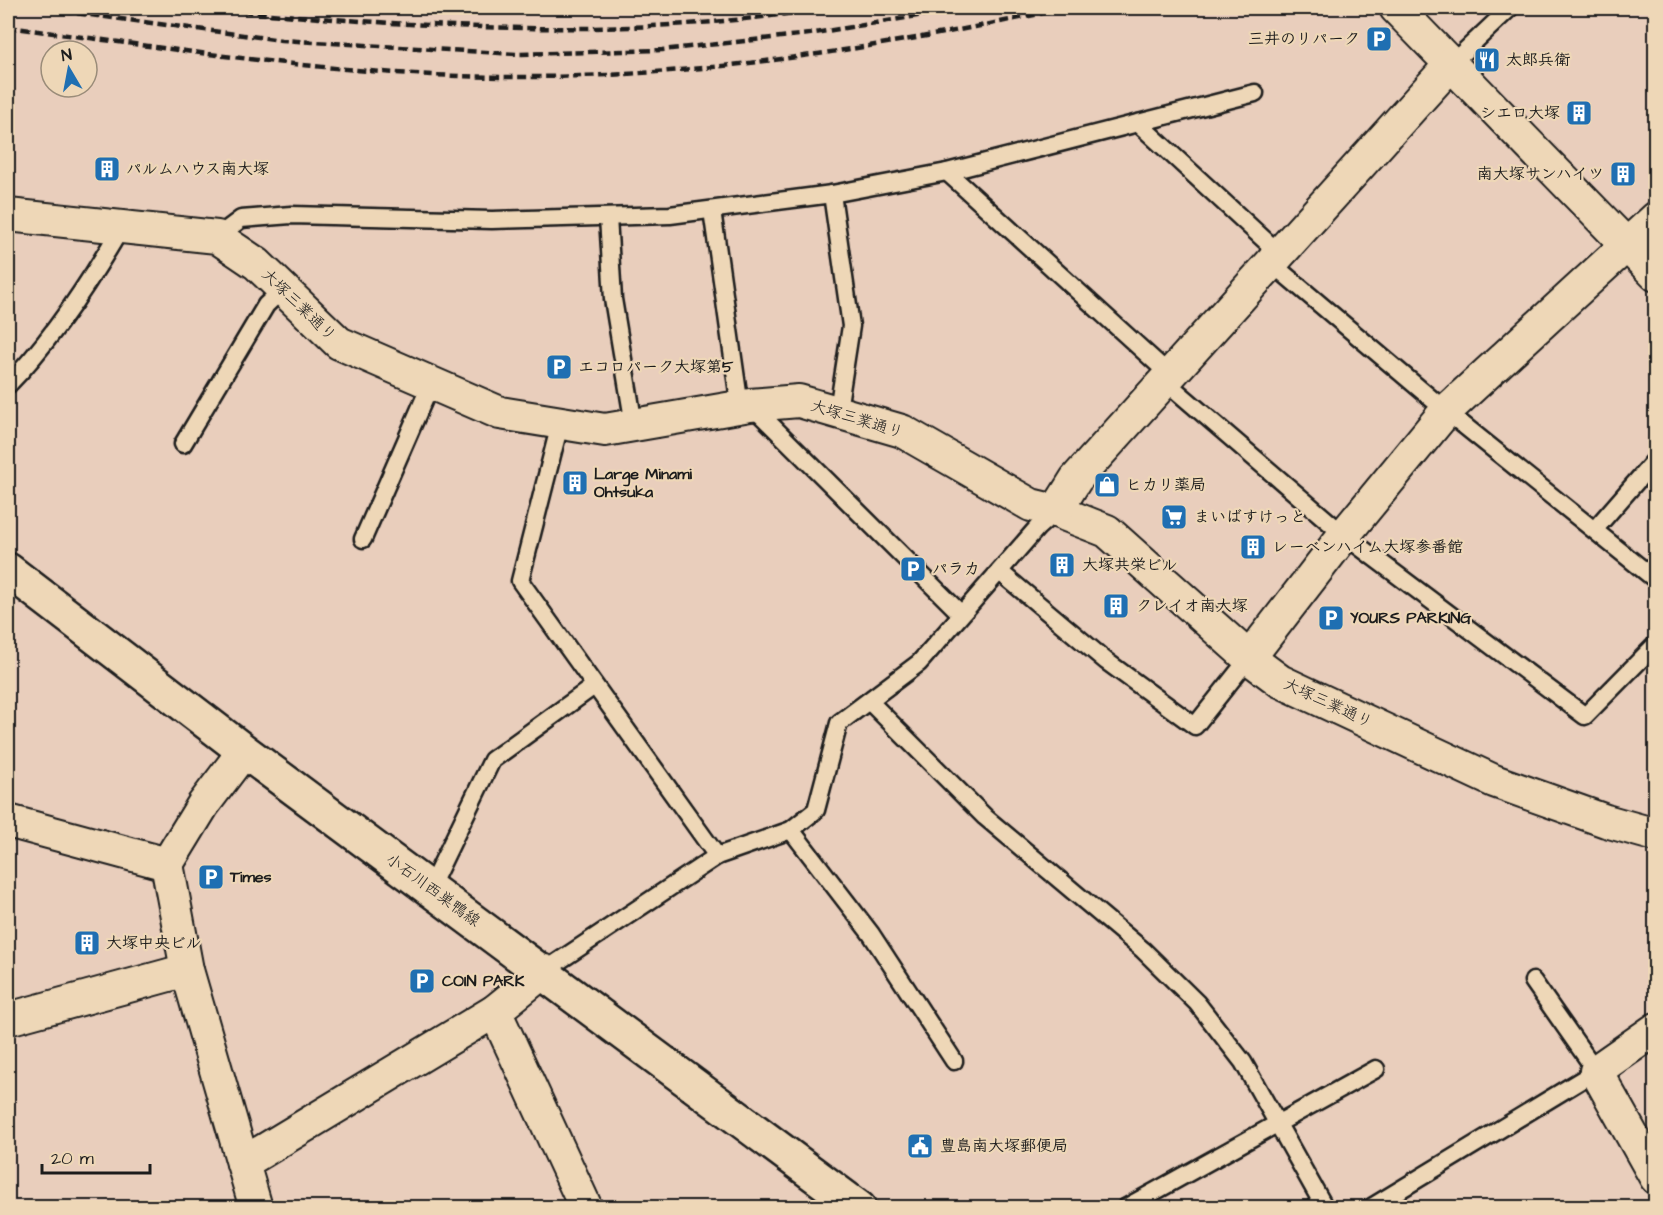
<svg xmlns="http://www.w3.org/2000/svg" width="1663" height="1215" viewBox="0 0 1663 1215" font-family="'Architects Daughter','Klee One',sans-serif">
<rect width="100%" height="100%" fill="#e9cebc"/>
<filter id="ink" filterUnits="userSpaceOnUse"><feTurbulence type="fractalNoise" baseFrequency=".0167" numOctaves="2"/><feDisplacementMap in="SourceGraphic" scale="12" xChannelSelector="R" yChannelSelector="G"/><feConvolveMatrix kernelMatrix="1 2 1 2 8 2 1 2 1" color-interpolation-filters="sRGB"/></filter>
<g filter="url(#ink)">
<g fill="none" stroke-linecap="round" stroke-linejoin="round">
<defs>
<g id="service">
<polyline points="1452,63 1510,8"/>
<polyline points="1138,123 1269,244 1270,262 1446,411 1656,580"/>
<polyline points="947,172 1170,375"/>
<polyline points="832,194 851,326 838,410"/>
<polyline points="712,210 740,407"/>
<polyline points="608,217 613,299 634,425"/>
<polyline points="217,237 241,219 291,215 492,220 670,215 832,194 947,172 1255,93"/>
<polyline points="1165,381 1344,535 1585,716 1656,644"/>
<path d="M8,385C52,340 89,283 121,228"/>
<polyline points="751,405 961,614"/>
<polyline points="560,424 520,581 717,856"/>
<polyline points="183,444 266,305 284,288"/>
<polyline points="1595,529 1656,459"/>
<polyline points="363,539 432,381"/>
<polyline points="1000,572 1106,661 1195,726 1249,658"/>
<polyline points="869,701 985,817 1143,950 1197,1003 1243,1062 1325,1208"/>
<polyline points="791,830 871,934 954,1061"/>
<polyline points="430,888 492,760 594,686"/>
<polyline points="544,971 717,856 791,830 816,810 839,723 919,663 1037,528 1056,511"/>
<polyline points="1125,1208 1376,1069"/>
<polyline points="1370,1208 1596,1071 1533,981"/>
</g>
<g id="minor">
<polyline points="1396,8 1656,275"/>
<polyline points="8,215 217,237 257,264 339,343 500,413 605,430 750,405 799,401 902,431 1031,505 1056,511 1107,531 1249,658 1280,681 1494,781 1606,821 1656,835"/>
<polyline points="1056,511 1076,479 1452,63"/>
<polyline points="1249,658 1344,535 1446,411 1656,218"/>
<polyline points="244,751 203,805 167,864 187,970 256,1208"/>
<polyline points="8,821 167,864"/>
<polyline points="495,1011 586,1208"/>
<polyline points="8,1019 187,970"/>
<polyline points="1656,1029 1596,1071 1656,1178"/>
<polyline points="243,1163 495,1011 544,971"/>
</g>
<polyline id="secondary" points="8,570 244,751 859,1208"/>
</defs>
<use href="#service" stroke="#1c1c1c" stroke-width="21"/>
<use href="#minor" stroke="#1c1c1c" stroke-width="36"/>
<use href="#secondary" stroke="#1c1c1c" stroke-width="38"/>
<use href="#service" stroke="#eed7b7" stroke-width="16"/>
<use href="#minor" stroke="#eed7b7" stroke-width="32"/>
<use href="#secondary" stroke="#eed7b7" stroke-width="33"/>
<g stroke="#1c1c1c" stroke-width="4.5" stroke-dasharray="9 4.5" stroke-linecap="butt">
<polyline points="37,8 281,40 517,54 662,50 809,34 966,8"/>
<path d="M203,8C410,27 619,42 826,8"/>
<path d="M8,27C176,49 344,77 514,77C700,78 886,47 1067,8"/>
</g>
</g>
</g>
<defs>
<symbol id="parking-square" viewBox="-11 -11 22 22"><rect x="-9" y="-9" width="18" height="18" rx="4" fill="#1f6fb2" stroke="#eed7b7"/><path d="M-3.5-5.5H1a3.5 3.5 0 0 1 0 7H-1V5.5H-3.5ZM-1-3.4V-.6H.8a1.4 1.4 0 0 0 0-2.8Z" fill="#fff"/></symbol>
<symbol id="restaurant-square" viewBox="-11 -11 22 22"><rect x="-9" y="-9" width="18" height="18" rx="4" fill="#1f6fb2" stroke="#eed7b7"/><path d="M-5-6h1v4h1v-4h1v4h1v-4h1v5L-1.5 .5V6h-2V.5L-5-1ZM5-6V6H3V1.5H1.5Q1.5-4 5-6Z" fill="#fff"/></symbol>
<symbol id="building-square" viewBox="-11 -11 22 22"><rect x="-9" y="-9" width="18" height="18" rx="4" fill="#1f6fb2" stroke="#eed7b7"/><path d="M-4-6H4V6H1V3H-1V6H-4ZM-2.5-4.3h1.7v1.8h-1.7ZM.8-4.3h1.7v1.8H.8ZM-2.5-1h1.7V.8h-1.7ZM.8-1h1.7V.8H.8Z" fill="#fff"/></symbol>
<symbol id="shop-square" viewBox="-11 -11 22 22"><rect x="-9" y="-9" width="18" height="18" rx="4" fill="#1f6fb2" stroke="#eed7b7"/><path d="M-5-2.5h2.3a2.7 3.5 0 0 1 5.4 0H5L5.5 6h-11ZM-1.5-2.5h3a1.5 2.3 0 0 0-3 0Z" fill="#fff"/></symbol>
<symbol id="supermarket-square" viewBox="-11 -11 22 22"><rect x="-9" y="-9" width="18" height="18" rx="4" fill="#1f6fb2" stroke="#eed7b7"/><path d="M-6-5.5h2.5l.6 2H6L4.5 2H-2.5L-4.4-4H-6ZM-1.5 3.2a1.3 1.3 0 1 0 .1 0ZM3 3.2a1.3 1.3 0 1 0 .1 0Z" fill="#fff"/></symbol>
<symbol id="civic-square" viewBox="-11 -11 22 22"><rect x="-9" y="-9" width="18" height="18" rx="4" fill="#1f6fb2" stroke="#eed7b7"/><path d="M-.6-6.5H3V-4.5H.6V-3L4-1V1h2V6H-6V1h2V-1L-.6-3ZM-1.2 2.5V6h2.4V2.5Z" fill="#fff"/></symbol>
</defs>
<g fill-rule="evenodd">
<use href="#parking-square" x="1364" y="24" width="30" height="30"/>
<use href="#restaurant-square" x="1472" y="45" width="30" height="30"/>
<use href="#building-square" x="1564" y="98" width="30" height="30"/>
<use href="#building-square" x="92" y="154" width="30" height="30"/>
<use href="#building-square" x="1608" y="159" width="30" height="30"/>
<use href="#parking-square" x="544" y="352" width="30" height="30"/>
<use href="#building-square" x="560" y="468" width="30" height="30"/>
<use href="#shop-square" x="1092" y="470" width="30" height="30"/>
<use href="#supermarket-square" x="1159" y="502" width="30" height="30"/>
<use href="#building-square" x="1238" y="532" width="30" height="30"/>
<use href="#building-square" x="1047" y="550" width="30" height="30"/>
<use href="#parking-square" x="898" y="554" width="30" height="30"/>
<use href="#building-square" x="1101" y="591" width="30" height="30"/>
<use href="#parking-square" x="1316" y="603" width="30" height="30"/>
<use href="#parking-square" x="196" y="862" width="30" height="30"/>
<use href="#building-square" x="72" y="928" width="30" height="30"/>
<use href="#parking-square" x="407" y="966" width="30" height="30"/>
<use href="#civic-square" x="905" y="1131" width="30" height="30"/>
</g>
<g text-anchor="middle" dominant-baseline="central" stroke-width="4.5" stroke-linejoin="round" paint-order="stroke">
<g font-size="16" font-weight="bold" fill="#1c1c1c" stroke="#eed7b7" text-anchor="start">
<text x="1360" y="39" text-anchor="end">三井のリパーク</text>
<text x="1506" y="60">太郎兵衛</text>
<text x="1560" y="113" text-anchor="end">シエロ大塚</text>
<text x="126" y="169">パルムハウス南大塚</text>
<text x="1604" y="174" text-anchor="end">南大塚サンハイツ</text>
<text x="578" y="367">エコロパーク大塚第5</text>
<text x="594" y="474">Large Minami<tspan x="594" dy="18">Ohtsuka</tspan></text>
<text x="1126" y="485">ヒカリ薬局</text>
<text x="1194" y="517">まいばすけっと</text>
<text x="1272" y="547">レーベンハイム大塚参番館</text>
<text x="1082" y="565">大塚共栄ビル</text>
<text x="932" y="569">パラカ</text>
<text x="1136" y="606">クレイオ南大塚</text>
<text x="1350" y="618">YOURS PARKING</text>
<text x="230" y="877">Times</text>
<text x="106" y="943">大塚中央ビル</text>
<text x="442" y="981">COIN PARK</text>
<text x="940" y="1146">豊島南大塚郵便局</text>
</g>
<g font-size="16" fill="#1c1c1c" stroke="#eed7b7">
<text transform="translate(299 305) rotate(44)">大塚三業通り</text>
<text transform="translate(857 419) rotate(17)">大塚三業通り</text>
<text transform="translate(1328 703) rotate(25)">大塚三業通り</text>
<text transform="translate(433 890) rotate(36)">小石川西巣鴨線</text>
</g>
</g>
<rect width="1663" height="1215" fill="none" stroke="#eed7b7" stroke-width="30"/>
<rect x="15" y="15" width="1633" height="1185" fill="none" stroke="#1c1c1c" stroke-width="2" filter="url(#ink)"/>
<g transform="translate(69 69) rotate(350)"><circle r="28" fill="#eed7b7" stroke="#9a8c79" stroke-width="1.5"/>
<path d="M0-4.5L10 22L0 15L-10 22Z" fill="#1f6fb2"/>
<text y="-9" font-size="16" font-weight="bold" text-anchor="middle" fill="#1c1c1c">N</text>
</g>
<path d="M42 1164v9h108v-9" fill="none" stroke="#1c1c1c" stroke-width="3"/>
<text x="51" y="1164" font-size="18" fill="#1c1c1c" stroke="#eed7b7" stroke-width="4.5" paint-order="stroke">20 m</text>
</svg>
